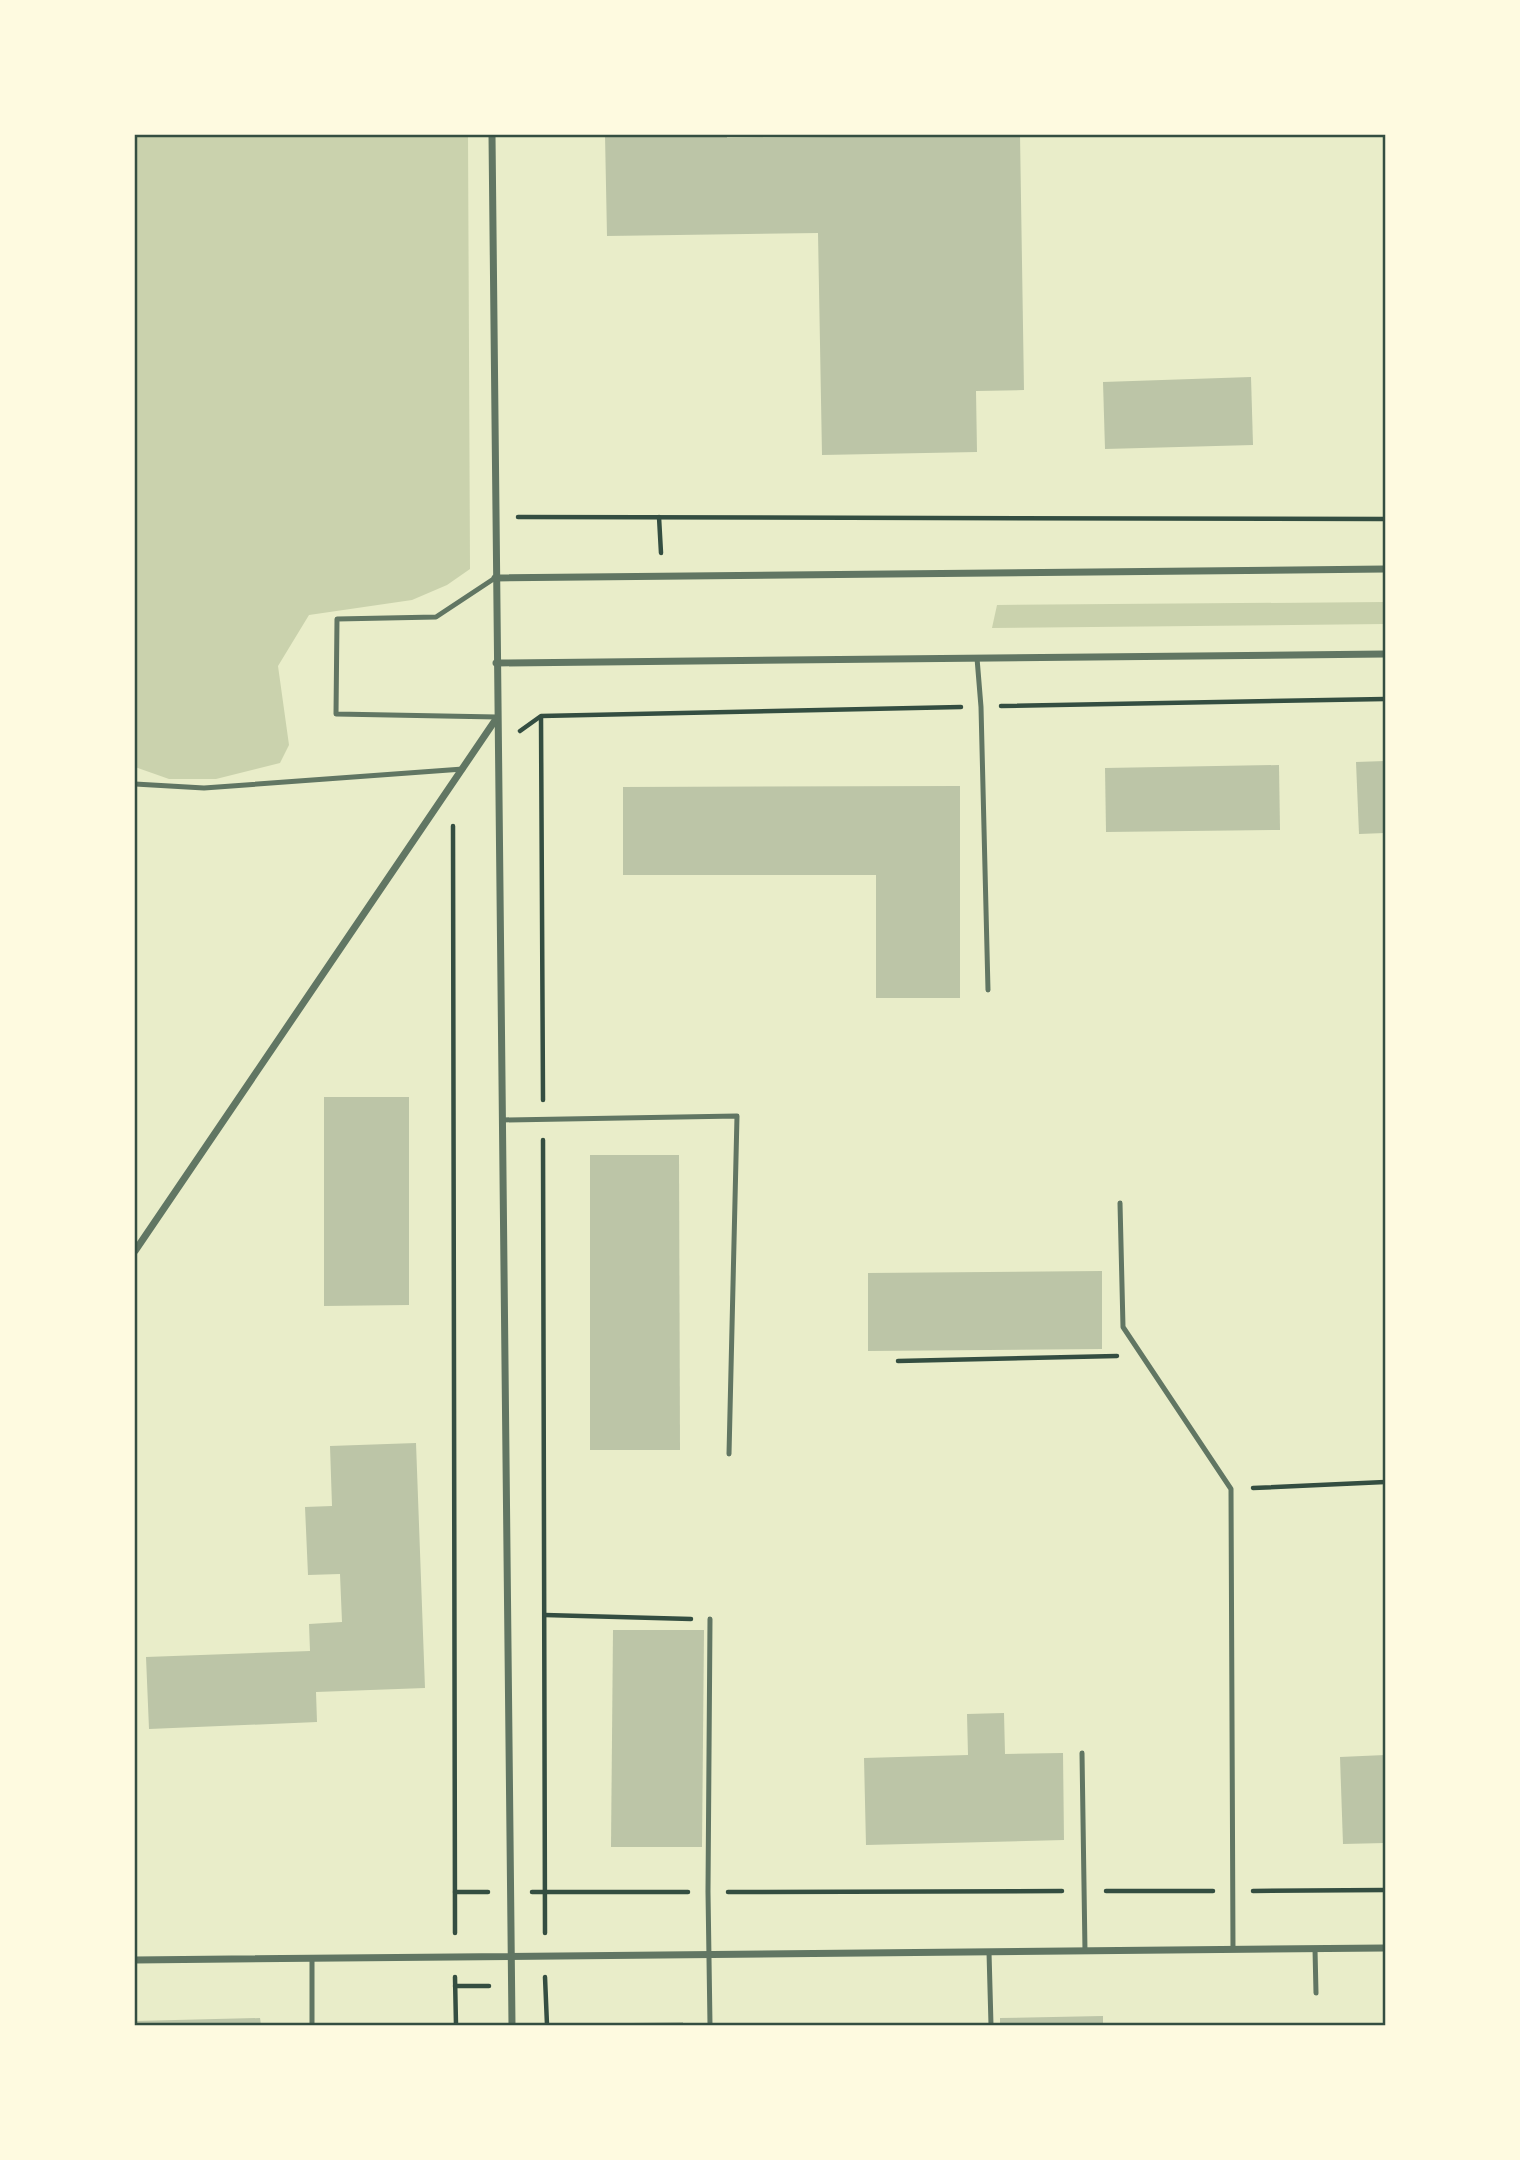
<svg xmlns="http://www.w3.org/2000/svg" width="1520" height="2160" viewBox="0 0 1520 2160" font-family="'Fira Sans Condensed',sans-serif">
<rect width="100%" height="100%" fill="#e9edc9"/>
<g fill="#cad2ad">
<polygon points="135,135 468,135 470,569 447,585 412,600 309,615 278,666 289,745 280,763 216,779 169,779 135,767"/>
<polygon points="1385,602 1385,624 992,628 997,605"/>
</g>
<g fill="#bcc5a7">
<polygon points="605,135 727,135 727,138 1020,135 1024,390 976,391 977,452 822,455 818,233 607,236"/>
<polygon points="1251,377 1253,445 1105,449 1103,382"/>
<polygon points="1385,761 1385,833 1359,834 1356,762"/>
<polygon points="1279,765 1280,830 1106,832 1105,768"/>
<polygon points="960,786 960,998 876,998 876,875 623,875 623,787"/>
<polygon points="324,1097 409,1097 409,1305 324,1306"/>
<polygon points="590,1155 679,1155 680,1450 590,1450"/>
<polygon points="1102,1271 1102,1349 868,1351 868,1273"/>
<polygon points="416,1443 425,1688 316,1692 317,1722 149,1729 146,1657 310,1651 309,1624 342,1622 340,1574 308,1575 305,1507 332,1506 330,1446"/>
<polygon points="613,1630 704,1630 702,1847 611,1847"/>
<polygon points="1004,1713 1005,1754 1063,1753 1064,1840 866,1845 864,1758 968,1755 967,1714"/>
<polygon points="1385,1755 1385,1843 1343,1844 1340,1757"/>
<polygon points="1103,2016 1103,2025 1000,2025 1000,2018"/>
<polygon points="260,2018 261,2025 135,2025 135,2021"/>
<polygon points="683,2022 683,2025 631,2025 631,2023"/>
</g>
<g fill="none" stroke-linecap="round" stroke-linejoin="round">
<g stroke="#344e41" stroke-width="4.5">
<polyline points="518,517 1385,519"/>
<polyline points="659,517 661,553"/>
<polyline points="1001,706 1385,699"/>
<polyline points="541,717 543,1100"/>
<polyline points="520,731 541,716 961,707"/>
<polyline points="453,826 455,1933"/>
<polyline points="543,1140 545,1933"/>
<polyline points="898,1361 1117,1356"/>
<polyline points="1253,1488 1385,1482"/>
<polyline points="545,1615 691,1619"/>
<polyline points="1106,1891 1213,1891"/>
<polyline points="1253,1891 1385,1890"/>
<polyline points="455,1892 488,1892"/>
<polyline points="532,1892 688,1892"/>
<polyline points="728,1892 1062,1891"/>
<polyline points="455,1977 456,2025"/>
<polyline points="545,1977 547,2025"/>
<polyline points="455,1986 489,1986"/>
</g>
<g stroke="#617663" stroke-width="5">
<polyline points="495,578 436,617 337,619 336,714 497,717"/>
<polyline points="977,658 981,707 988,990"/>
<polyline points="135,784 204,788 463,769"/>
<polyline points="502,1120 737,1116 729,1454"/>
<polyline points="1120,1203 1123,1327 1231,1489 1233,1949"/>
<polyline points="710,1619 708,1892 710,2025"/>
<polyline points="1082,1753 1085,1951"/>
<polyline points="1315,1949 1316,1993"/>
<polyline points="989,1952 991,2025"/>
<polyline points="312,2025 312,1959"/>
</g>
<g stroke="#617663" stroke-width="7">
<polyline points="492,135 512,2025"/>
<polyline points="495,578 1385,569"/>
<polyline points="496,663 1385,654"/>
<polyline points="135,1251 496,719"/>
<polyline points="135,1960 1385,1948"/>
</g>
</g>
<rect width="1520" height="2160" fill="none" stroke="#fefae0" stroke-width="273"/>
<rect x="136" y="136" width="1248" height="1888" fill="none" stroke="#344e41" stroke-width="2.5"/>
</svg>
